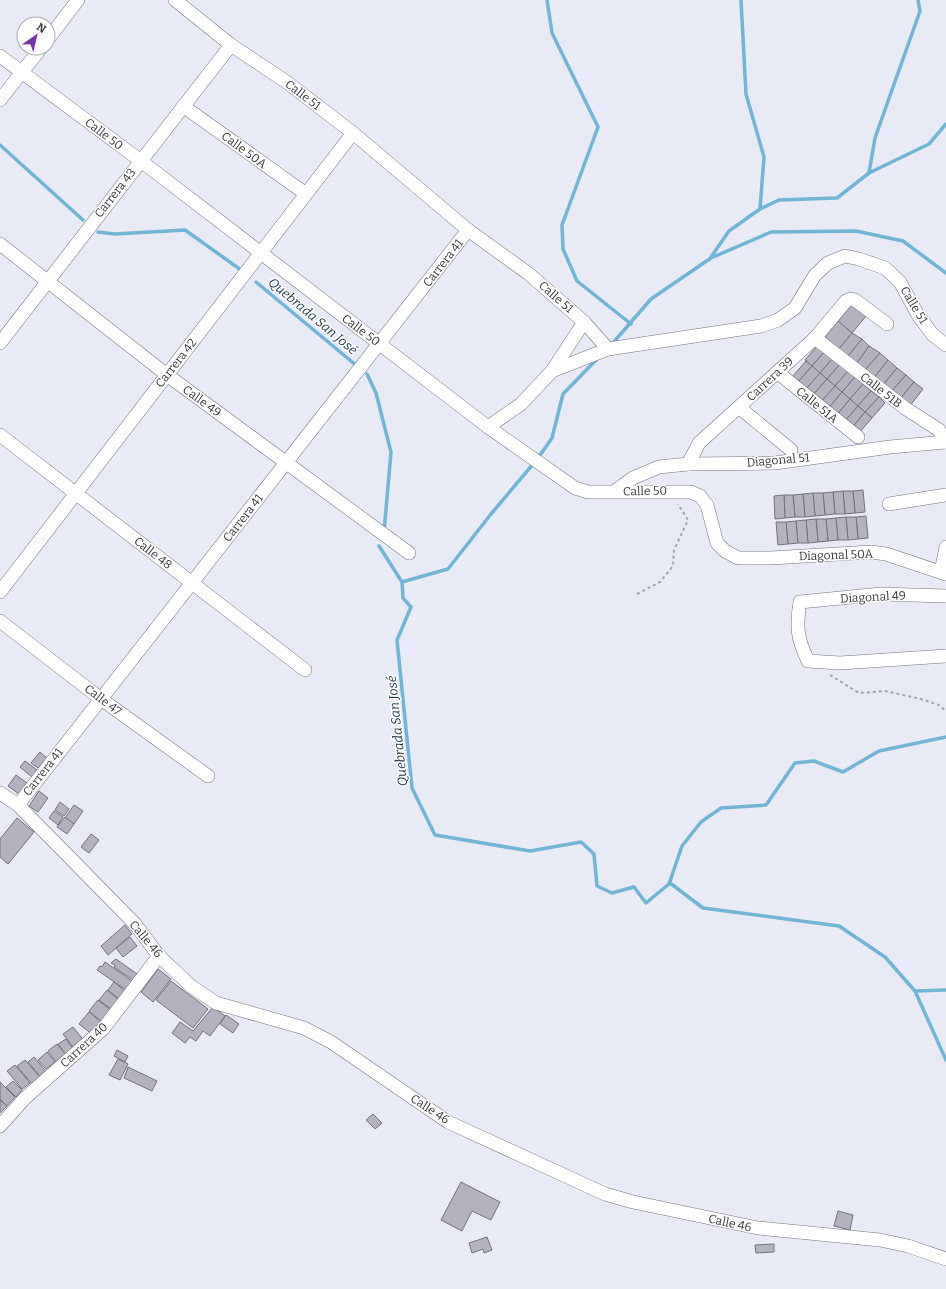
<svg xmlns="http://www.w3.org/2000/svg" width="946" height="1289" viewBox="0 0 946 1289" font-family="Bitter,serif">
<rect width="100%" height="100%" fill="#e8eaf6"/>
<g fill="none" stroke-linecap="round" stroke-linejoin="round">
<g stroke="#70b5d5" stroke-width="3.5">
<polyline points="547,0 552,33 598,127 562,225 563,249 577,281 631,324"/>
<polyline points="741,0 746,94 764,157 760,209"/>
<polyline points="0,145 83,220"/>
<polyline points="869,173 875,138 920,11 918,0"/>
<polyline points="98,232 115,234 185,230 241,270"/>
<polyline points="711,257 729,231 760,209 779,200 837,198 869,173 929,144 946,124"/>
<polyline points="256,282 357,366"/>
<polyline points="612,344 651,299 711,258 771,232 856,231 903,241 946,273"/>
<polyline points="367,374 376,393 391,452 384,532"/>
<polyline points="538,458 552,438 563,394 598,358"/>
<polyline points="379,546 402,582 403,598 411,607 397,640 412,788 435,835 530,851 581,842 594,854 597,886 612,893 634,887 646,903 669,884 682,846 701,822 721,808 766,805 795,763 814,761 843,772 879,751 946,737"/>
<polyline points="402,582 448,569 491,514 534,463"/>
<polyline points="670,883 703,908 839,926 885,957 915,991 946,1060"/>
<polyline points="915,991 946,990"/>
</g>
</g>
<g fill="#b2b3bf" stroke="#71727d">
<polygon points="853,303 867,315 852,333 838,321"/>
<polygon points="838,321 852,333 839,349 825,337"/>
<polygon points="852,333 862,339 848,356 839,349"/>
<polygon points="862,339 869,346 857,363 848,356"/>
<polygon points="818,345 825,351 812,366 805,360"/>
<polygon points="869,346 880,353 865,370 857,363"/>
<polygon points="825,351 833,358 820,373 812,366"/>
<polygon points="880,353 888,360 874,378 865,370"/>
<polygon points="833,358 840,364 827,379 820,373"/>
<polygon points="888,360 897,368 883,385 874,378"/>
<polygon points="806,361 812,366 798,382 792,377"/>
<polygon points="840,364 848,371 835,386 827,379"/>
<polygon points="812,366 820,373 806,389 798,382"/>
<polygon points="897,368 906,375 891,392 883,385"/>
<polygon points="848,371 855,377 842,392 835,386"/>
<polygon points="820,373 827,379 813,395 806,389"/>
<polygon points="906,375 914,382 900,399 891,392"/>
<polygon points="855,377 863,384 850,399 842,392"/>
<polygon points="827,379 835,386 821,402 813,395"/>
<polygon points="914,382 923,389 909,407 900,399"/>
<polygon points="863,384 871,391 858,406 850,399"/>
<polygon points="835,386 842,392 828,409 821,402"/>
<polygon points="871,391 879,397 865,412 858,406"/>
<polygon points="842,392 850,399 836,416 828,409"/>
<polygon points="879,397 885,403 872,418 865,412"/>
<polygon points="850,399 858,406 844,422 836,416"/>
<polygon points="858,406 865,412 851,429 844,422"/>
<polygon points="865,412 872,418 858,434 851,429"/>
<polygon points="863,490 865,512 855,513 853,491"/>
<polygon points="843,491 853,491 855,513 845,514"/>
<polygon points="843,491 845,514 835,514 833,492"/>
<polygon points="833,492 835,514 825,515 823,493"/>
<polygon points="813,493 823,493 825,515 815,516"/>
<polygon points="813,493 815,516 805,517 803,494"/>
<polygon points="803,494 805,517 795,517 793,495"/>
<polygon points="784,495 793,495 795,517 785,518"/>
<polygon points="784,495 785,518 775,519 774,496"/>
<polygon points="866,516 868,538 858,539 856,517"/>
<polygon points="846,517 856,517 858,539 848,540"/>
<polygon points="846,517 848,540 838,540 836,518"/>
<polygon points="836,518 838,540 828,541 826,519"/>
<polygon points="816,519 826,519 828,541 818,542"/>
<polygon points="816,519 818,542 808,543 806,520"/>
<polygon points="806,520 808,543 798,543 796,521"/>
<polygon points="796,521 798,543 788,544 786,522"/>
<polygon points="776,522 786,522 788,544 778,545"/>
<polygon points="40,752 47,758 38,768 31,763"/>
<polygon points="25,761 37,770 32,777 20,767"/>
<polygon points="16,775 27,783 19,794 8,786"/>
<polygon points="39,791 48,798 38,812 29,806"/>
<polygon points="60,802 69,809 64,816 55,810"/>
<polygon points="74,805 83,811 74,824 65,818"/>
<polygon points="54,811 63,817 58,825 49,818"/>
<polygon points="65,817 74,824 67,834 57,827"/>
<polygon points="17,818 34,832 8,864 0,857 0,839"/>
<polygon points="91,834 99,840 89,853 81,847"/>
<polygon points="125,925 132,934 108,955 101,946"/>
<polygon points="130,937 137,946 123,957 116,948"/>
<polygon points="116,959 137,974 133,980 114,967 115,965 111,963"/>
<polygon points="105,962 132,981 126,990 97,970 100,966 102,967"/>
<polygon points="158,969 171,979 153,1002 141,992"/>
<polygon points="171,981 208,1009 193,1028 156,1000"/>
<polygon points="114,982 126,992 120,1000 108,990"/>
<polygon points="107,990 119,1000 111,1009 99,1000"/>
<polygon points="98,1000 112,1011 103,1023 89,1011"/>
<polygon points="213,1007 225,1016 210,1036 203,1031 196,1041 190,1037 185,1043 172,1033 180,1022 193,1031"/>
<polygon points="89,1012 102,1023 93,1035 79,1024"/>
<polygon points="226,1015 239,1024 233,1033 220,1024"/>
<polygon points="73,1027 85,1042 75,1050 63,1034"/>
<polygon points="66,1039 75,1051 67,1056 58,1044"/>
<polygon points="57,1044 67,1056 57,1063 48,1051"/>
<polygon points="117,1050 128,1056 125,1062 114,1056"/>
<polygon points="47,1052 55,1062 46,1069 38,1060"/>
<polygon points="34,1057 48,1074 42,1079 28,1062"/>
<polygon points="118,1059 128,1064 120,1080 109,1075"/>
<polygon points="25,1060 40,1077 32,1084 17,1066"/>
<polygon points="15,1065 30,1083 22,1089 7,1071"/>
<polygon points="128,1067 157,1081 152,1091 124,1078"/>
<polygon points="13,1081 22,1090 16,1097 6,1087"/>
<polygon points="0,1082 15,1097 7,1106 0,1099"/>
<polygon points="0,1100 7,1106 0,1113"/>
<polygon points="373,1114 382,1123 375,1129 366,1120"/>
<polygon points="461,1182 500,1202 491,1220 472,1211 462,1231 441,1220"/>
<polygon points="838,1211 853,1215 850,1230 834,1226"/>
<polygon points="487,1237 492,1250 484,1253 483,1249 472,1253 469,1243"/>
<polygon points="774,1244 774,1252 756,1253 755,1245"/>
</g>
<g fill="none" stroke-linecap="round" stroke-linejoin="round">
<defs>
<g id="minor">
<polyline points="175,0 231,45 288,83 353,133 468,230 529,274 584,322 608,349"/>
<polyline points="48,39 78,0"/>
<polyline points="0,56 141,161 488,427 575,488 588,492 691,492 700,496 707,505 717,543 725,551 738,558 771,558 871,552 886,554 946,574"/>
<polyline points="0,100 41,48"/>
<polyline points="183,106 306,194"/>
<polyline points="0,244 167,375 409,553"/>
<polyline points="815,338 905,408 939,430 946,442"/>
<polyline points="0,343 231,45"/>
<polyline points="552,371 608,349 761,326 778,320 795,308 815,275 828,263 845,256 859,259 885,268 900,282 918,315 933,335 946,345"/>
<polyline points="777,372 858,437"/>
<polyline points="740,408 791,450"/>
<polyline points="488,427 521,404 552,371 584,322"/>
<polyline points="0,435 305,670"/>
<polyline points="688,464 699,443 815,338 846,301 851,299 855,300 887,324"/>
<polyline points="615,491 633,478 659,467 688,464 775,463 890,447 946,442"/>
<polyline points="889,504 946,495"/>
<polyline points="941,572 946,547"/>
<polyline points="0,592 353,133"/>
<path d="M946,596L881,594L800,602C796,627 797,638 808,661L840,663L946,656"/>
<polyline points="0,621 101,699 208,776"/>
<polyline points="0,793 18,805 84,872 135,924 159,956 192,987 216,1003 304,1028 331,1042 448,1122 605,1194 633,1202 758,1228 880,1240 908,1246 946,1259"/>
<polyline points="18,805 468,230"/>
<polyline points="0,1126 25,1098 103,1029 159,956"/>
</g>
</defs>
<use href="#minor" stroke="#73747f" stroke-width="14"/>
<g stroke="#a2a3ac" stroke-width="2" stroke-dasharray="3 3" stroke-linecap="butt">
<polyline points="637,594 660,582 673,566 674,550 688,520 678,504"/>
<polyline points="830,675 859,693 885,691 921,699 939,705 946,711"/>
</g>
<use href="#minor" stroke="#fff" stroke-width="13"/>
</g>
<g text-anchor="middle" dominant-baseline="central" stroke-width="3" stroke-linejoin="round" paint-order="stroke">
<g font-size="12" fill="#393a3f" stroke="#fff">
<text transform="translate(303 95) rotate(37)">Calle 51</text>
<text transform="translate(104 134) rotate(37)">Calle 50</text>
<text transform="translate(244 150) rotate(36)">Calle 50A</text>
<text transform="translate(115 193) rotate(-52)">Carrera 43</text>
<text transform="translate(443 263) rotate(-52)">Carrera 41</text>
<text transform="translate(556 297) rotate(41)">Calle 51</text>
<text transform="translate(914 305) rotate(59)">Calle 51</text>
<text transform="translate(361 330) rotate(37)">Calle 50</text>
<text transform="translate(176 363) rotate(-52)">Carrera 42</text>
<text transform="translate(770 379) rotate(-43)">Carrera 39</text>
<text transform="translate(881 390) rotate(38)">Calle 51B</text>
<text transform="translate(202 401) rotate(36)">Calle 49</text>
<text transform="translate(817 405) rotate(39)">Calle 51A</text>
<text transform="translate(778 460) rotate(-5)">Diagonal 51</text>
<text transform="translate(645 491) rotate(-1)">Calle 50</text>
<text transform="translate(243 518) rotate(-52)">Carrera 41</text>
<text transform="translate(153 553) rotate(38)">Calle 48</text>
<text transform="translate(836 555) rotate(-2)">Diagonal 50A</text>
<text transform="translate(873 597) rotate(-3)">Diagonal 49</text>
<text transform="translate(103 700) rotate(37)">Calle 47</text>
<text transform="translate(43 772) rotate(-52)">Carrera 41</text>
<text transform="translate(146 939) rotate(50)">Calle 46</text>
<text transform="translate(84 1045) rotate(-43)">Carrera 40</text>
<text transform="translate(430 1109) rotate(33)">Calle 46</text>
<text transform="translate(730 1223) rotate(12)">Calle 46</text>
</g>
<g font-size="13" font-style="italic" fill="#183846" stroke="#fff">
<text transform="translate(313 316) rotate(40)">Quebrada San José</text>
<text transform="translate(397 731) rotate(-96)">Quebrada San José</text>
</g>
</g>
<g transform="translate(36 36) rotate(34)"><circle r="19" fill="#ffffff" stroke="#b0b0b2"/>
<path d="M0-3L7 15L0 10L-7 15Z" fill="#7b34a7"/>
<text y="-6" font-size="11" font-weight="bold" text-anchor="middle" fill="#393a3f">N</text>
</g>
</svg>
